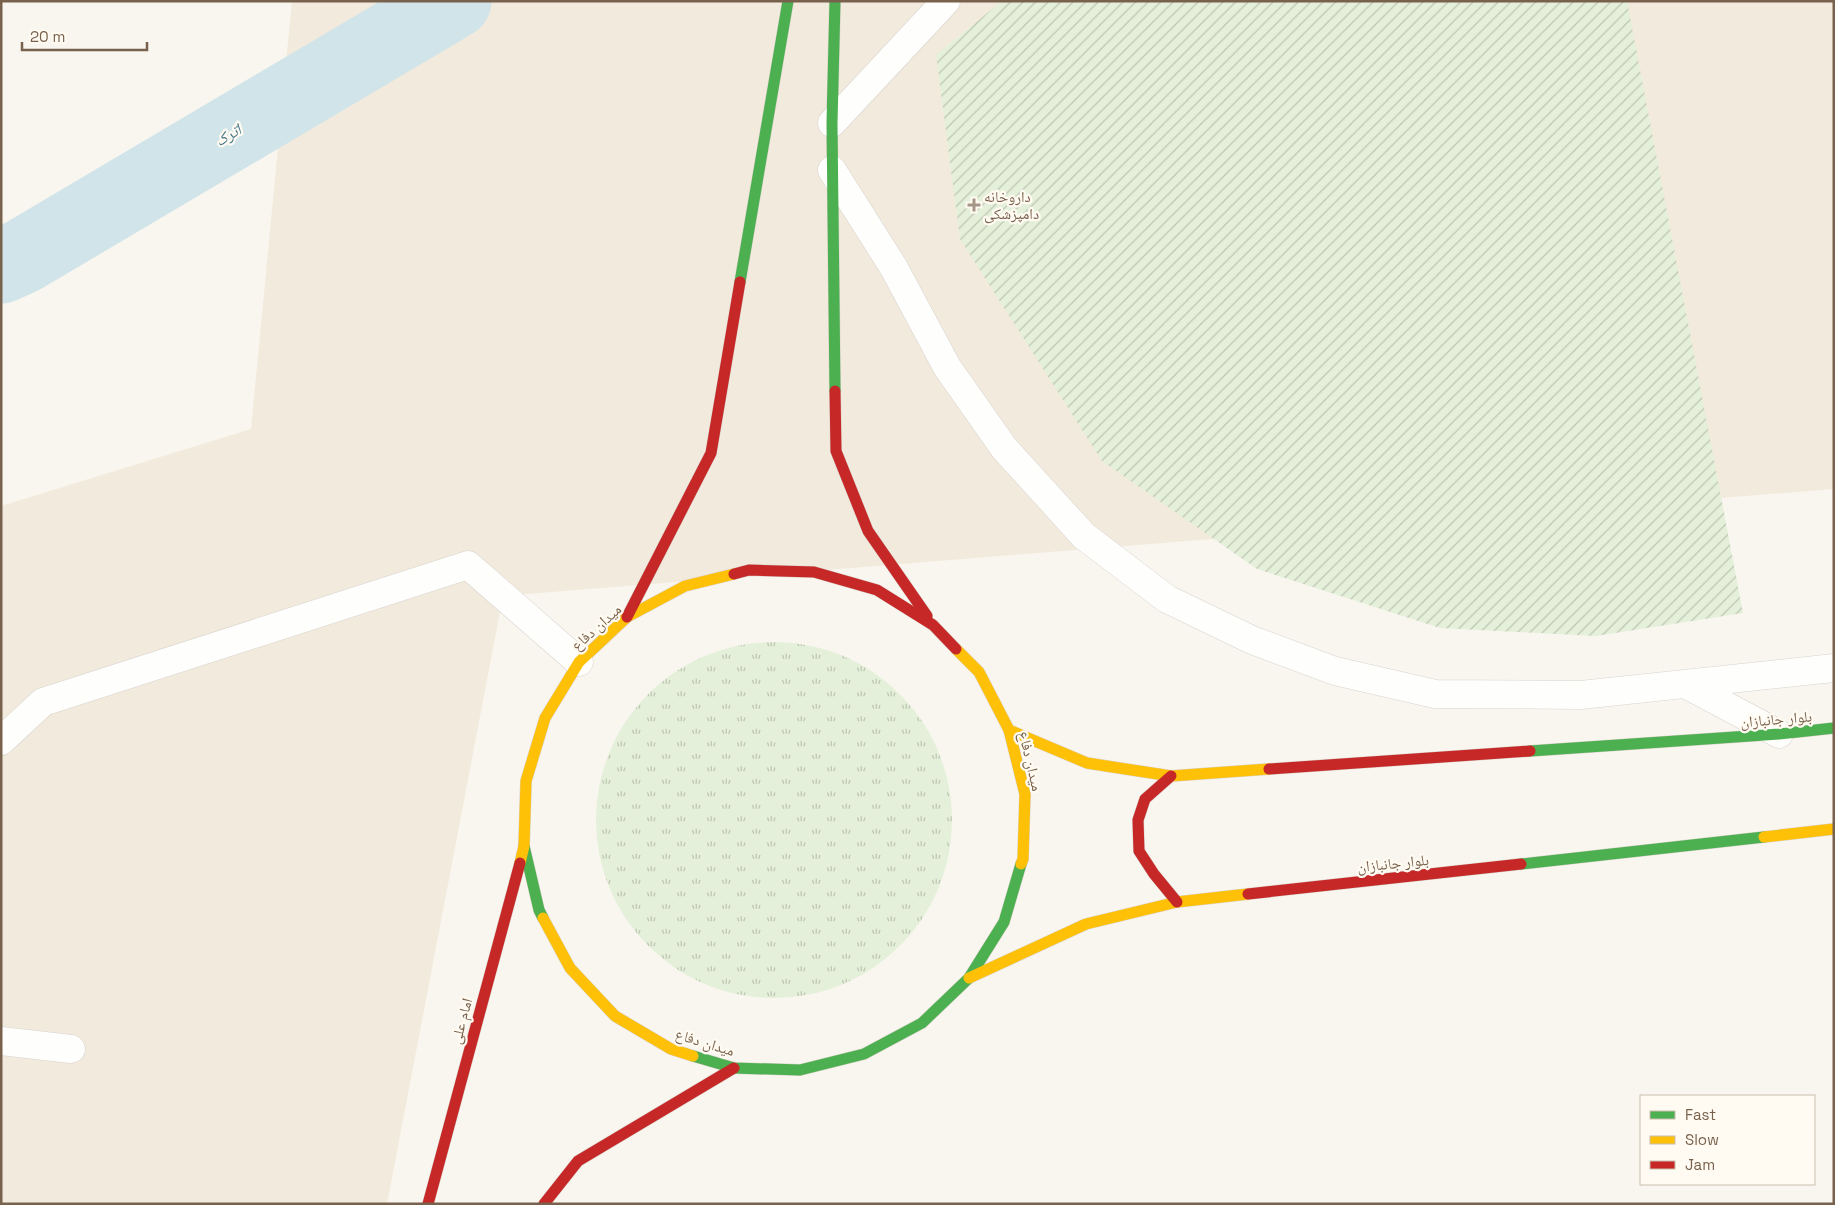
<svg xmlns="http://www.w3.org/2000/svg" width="1835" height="1205" viewBox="0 0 1835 1205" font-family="'Space Grotesk','Noto Naskh Arabic',sans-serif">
<defs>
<pattern id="grass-tufts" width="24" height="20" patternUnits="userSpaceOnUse" patternTransform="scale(1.25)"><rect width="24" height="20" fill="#e4f0da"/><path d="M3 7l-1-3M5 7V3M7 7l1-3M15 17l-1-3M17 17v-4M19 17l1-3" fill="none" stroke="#bec6b3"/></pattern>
<pattern id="garden-furrows" width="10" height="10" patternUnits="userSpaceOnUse" patternTransform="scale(1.25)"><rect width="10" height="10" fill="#e4f0da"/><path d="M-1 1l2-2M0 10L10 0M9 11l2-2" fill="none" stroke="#bec6b3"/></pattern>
</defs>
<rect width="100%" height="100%" fill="#f9f6ef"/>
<polygon fill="#f2eadd" points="292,1 1834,1 1834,489 503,596 387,1204 1,1204 1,506 251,429"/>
<circle fill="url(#grass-tufts)" cx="774" cy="820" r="178"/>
<polygon fill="url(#garden-furrows)" points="1002,1 1627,1 1743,613 1596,636 1440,628 1257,569 1102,461 960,239 936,55"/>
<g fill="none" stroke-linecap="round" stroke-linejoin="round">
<polyline stroke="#d0e4e9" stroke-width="75" points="1,266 23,256 454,1"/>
<defs>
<g id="street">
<polyline points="832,123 946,1"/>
<polyline points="832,170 894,268 947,367 1004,448 1084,536 1167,599 1252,640 1335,671 1435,694 1581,695 1834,668"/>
<polyline points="1687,685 1779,734"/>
<polyline points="1,741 43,702 468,565 579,662"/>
<polyline points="1,1041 71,1049"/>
</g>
<g id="fast">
<polyline points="835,1 832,123 835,391"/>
<polyline points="740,282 788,1"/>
<polyline points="1530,751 1779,734 1834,728"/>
<polyline points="524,846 539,910 543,918"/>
<polyline points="1521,864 1764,837"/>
<polyline points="693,1056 734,1068 800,1070 864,1054 922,1023 969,978 1004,922 1021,864"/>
</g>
<g id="slow">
<polyline points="956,649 979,672 1009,730 1025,794 1023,859 1021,864"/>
<polyline points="1009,730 1087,763 1171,776 1269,769"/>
<polyline points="1764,837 1834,829"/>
<polyline points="520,863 524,846 526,781 545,718 579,662 627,617 685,586 734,574"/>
<polyline points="543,918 570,968 615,1016 671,1049 693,1056"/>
<polyline points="969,978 1086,924 1177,902 1248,894"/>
</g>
<g id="jam">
<polyline points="835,391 836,451 868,531 927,616"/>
<polyline points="734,574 749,570 814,572 877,590 933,625 956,649"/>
<polyline points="627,617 711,453 740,282"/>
<polyline points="1269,769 1530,751"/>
<polyline points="1171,776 1145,799 1138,820 1139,851 1154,874 1177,902"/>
<polyline points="1248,894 1521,864"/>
<polyline points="428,1204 520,863"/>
<polyline points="544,1204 578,1161 734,1068"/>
</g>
</defs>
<use href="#street" stroke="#d8d3cd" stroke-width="29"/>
<use href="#fast" stroke="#d8d2ca" stroke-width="12"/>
<use href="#slow" stroke="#d8d2ca" stroke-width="12"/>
<use href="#jam" stroke="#d8d2ca" stroke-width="12"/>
<use href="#street" stroke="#fefefd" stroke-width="28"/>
<use href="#fast" stroke="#4caf50" stroke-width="11"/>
<use href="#slow" stroke="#ffc107" stroke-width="11"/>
<use href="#jam" stroke="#c62828" stroke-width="11"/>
</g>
<path fill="#a69686" stroke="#fffbf2" stroke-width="2" d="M971.5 197.5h5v5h5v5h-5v5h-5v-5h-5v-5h5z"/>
<g text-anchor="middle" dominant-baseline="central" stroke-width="4.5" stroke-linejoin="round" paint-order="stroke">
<g font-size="15" fill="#79624d" stroke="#fffbf2" text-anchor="start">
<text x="984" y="196">داروخانه<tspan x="984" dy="17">دامپزشکی</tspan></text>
</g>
<g font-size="15" fill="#79624d" stroke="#fffbf2">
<text transform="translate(596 627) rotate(-42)">میدان دفاع</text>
<text transform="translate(1776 719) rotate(-5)">بلوار جانبازان</text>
<text transform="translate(1031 761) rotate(77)">میدان دفاع</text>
<text transform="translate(1393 863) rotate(-6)">بلوار جانبازان</text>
<text transform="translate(461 1021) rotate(-75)">امام علی</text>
<text transform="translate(705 1042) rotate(17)">میدان دفاع</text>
</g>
<g font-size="16" font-style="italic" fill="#46798c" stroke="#fffbf2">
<text transform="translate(228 135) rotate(-31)">اترک</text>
</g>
</g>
<rect width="1835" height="1205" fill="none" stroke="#79624d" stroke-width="5"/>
<rect x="1640" y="1095" width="175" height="90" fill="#fffbf2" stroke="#c9beb0"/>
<rect x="1650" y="1111" width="25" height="8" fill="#4caf50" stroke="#c9beb0"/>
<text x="1685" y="1120" font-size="15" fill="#79624d">Fast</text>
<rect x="1650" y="1136" width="25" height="8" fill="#ffc107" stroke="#c9beb0"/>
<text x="1685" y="1145" font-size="15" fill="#79624d">Slow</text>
<rect x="1650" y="1161" width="25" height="8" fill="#c62828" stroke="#c9beb0"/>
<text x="1685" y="1170" font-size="15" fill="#79624d">Jam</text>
<path d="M22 42v8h125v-8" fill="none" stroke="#79624d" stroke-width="2.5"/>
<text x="30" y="42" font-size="15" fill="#79624d" stroke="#fffbf2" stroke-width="4" paint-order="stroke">20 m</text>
</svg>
